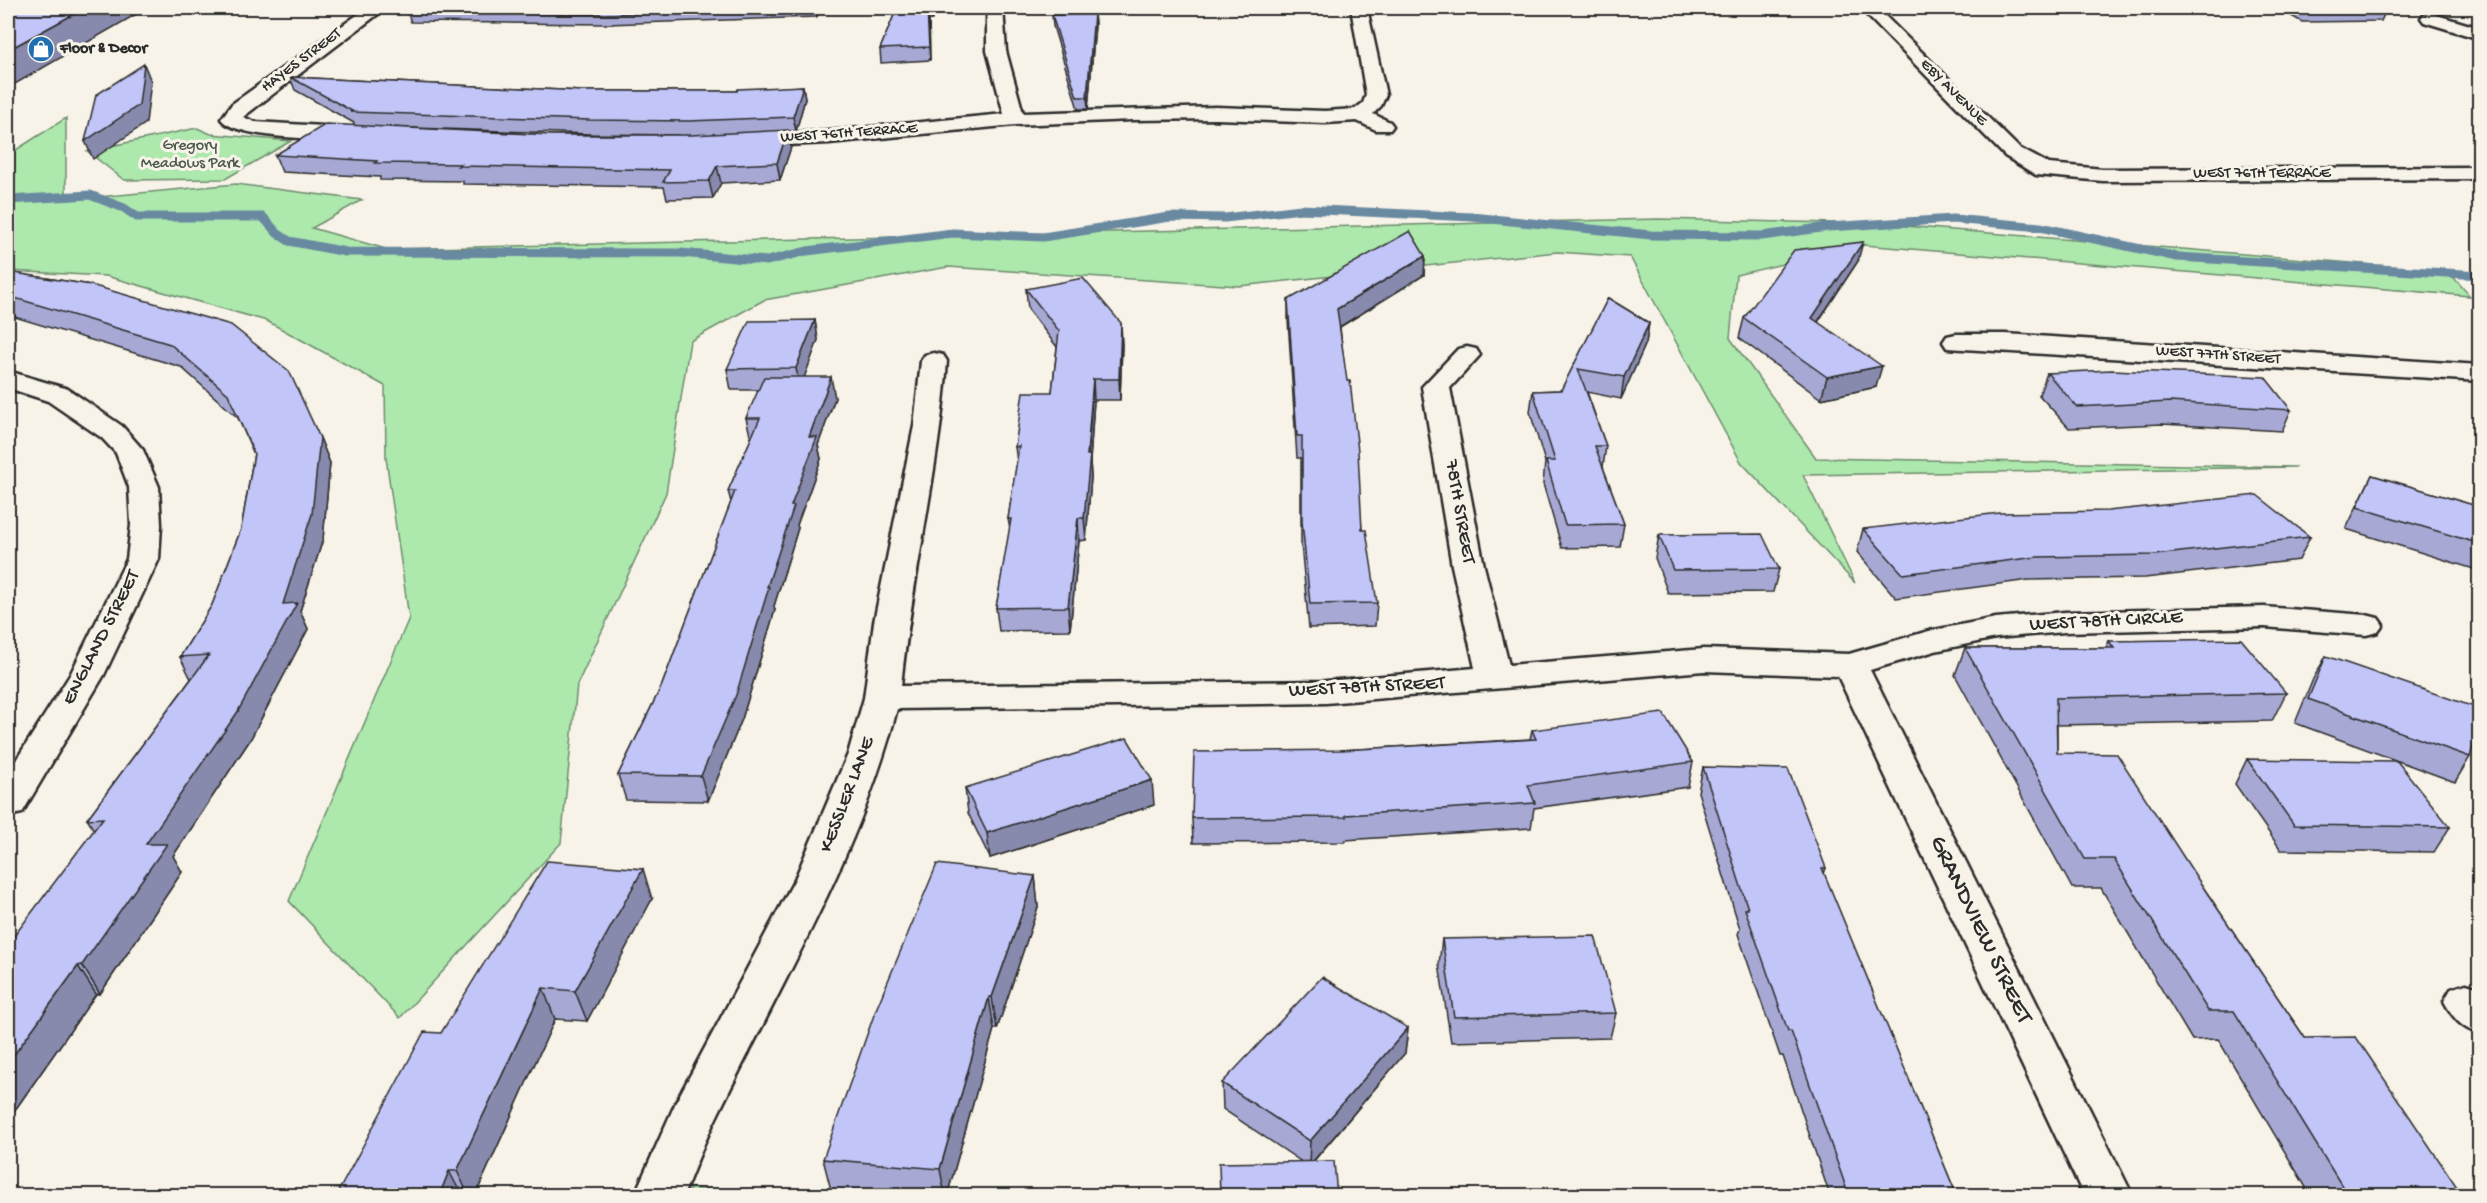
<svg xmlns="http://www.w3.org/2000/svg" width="2487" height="1203" viewBox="0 0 2487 1203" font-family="'Gochi Hand',sans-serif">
<rect width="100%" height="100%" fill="#f7f3e8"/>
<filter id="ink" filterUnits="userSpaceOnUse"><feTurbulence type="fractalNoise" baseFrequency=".0167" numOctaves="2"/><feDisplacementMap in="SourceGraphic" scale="12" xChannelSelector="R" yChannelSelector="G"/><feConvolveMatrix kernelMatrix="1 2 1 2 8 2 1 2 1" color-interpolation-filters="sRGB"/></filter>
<g filter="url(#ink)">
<g fill="#ade8ad" stroke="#6c8a6c" stroke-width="1.5">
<polygon points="66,118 66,200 236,184 362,200 312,228 386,249 1659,219 1880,224 2448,271 2470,296 1864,245 1736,275 1730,338 1816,458 2296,467 1803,475 1855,583 1741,462 1630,257 1557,252 1239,286 948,267 764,300 690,341 666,493 577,685 561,843 400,1018 289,901 409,618 386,458 385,386 267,321 106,276 8,271 8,155"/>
<polygon points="197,128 211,134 291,141 225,179 124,180 87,151"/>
<polygon points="690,1188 810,1195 688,1195"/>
</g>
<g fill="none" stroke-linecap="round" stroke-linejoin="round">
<polyline stroke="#6989a1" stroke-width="9" points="8,200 90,195 124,208 137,217 263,217 277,233 289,241 346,252 681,253 767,261 807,251 953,233 1043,237 1170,217 1225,218 1301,209 1472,217 1651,235 1762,236 1828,227 1953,219 2040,227 2177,257 2480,275"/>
<defs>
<g id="street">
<path d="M367,8H386L243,117L255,122L358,128L365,130L368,134L365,138L358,140C330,139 236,140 221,119L232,104Z"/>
<polygon points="987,8 1003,8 1006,51 1023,113 1216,107 1325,111 1355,109 1363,103 1366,95 1351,8 1367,8 1386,95 1381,106 1373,114 1390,122 1393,126 1390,130 1376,130 1357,121 1325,123 1216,119 1132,120 1015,125 829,143 745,147 738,145 735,141 738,137 745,135 829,131 1004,114 987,51"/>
<polygon points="1860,8 1877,8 2019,148 2049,164 2103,169 2480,167 2480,179 2103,181 2036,175 2005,156"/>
<polygon points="2430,13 2480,28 2480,39 2424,22 2421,18 2424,14"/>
<polygon points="1956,334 2005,334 2480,365 2480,381 1947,348 1943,342 1947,336"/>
<path d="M1467,347L1476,349L1480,355L1450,388L1484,566L1509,665L1704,649L1849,654L1929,631L1996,618L2065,612L2264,607L2366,615L2378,618L2383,625L2378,632L2366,635L2264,627L2065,632L1996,638L1935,651L1870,670L2133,1196H2084L1838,676L1704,671L1326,703L897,709C860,853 781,984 717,1116C704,1142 694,1169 683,1196H634L676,1102L795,879L848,754L864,698L874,622L914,426L921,361L925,355L934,353L943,355L947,361C939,470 912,577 901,686L1326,681L1475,668L1452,566L1422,387L1458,349Z"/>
<polygon points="8,371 68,389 122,426 143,450 159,487 161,525 159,559 104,675 22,813 8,816 8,773 70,675 127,559 131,525 129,487 116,453 102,438 48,401 8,388"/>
<path d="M2466,984L2480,988V1034C2461,1028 2453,1018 2444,1001L2451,989Z"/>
</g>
</defs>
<use href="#street" stroke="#2b2b2b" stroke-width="5"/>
<use href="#street" fill="#f7f3e8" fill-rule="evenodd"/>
</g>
<g fill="#a7a9d4" stroke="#2b2b2b" stroke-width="1.5" fill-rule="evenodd">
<polygon points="413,8 820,8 817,17 607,24 411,22 407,12"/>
<polygon points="897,8 932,20 929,20 930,60 881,63 880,49"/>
<polygon points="2277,8 2387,8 2381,21 2302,22"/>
<polygon points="1094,14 1095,25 1088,109 1078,109 1053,26 1052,15"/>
<path d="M290,77L582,91H737L803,86L805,99L796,131H788L791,147L780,180L721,183L713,198L667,199L664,187L463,184V181L380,180V177L282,172L275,155L354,125V123L295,90ZM385,127L592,134L680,135H552Z"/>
<polygon points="1425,256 1424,275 1340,327 1362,530 1377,603 1375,626 1309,628 1301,544 1301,458 1297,458 1288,320 1288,300"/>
<polygon points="1858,261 1818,322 1876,387 1821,399 1739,338 1744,318"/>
<polygon points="8,272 91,285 320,438 330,463 323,539 300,611 308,629 250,740 173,856 182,872 100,994 96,994 8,1120 94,830 87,819 191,679 180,657 212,605 241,529 254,454 238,418 181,367 8,315"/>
<polygon points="1026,289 1122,343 1120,400 1094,400 1090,461 1091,477 1086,540 1079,541 1070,630 999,631 996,608 1010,529 1008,519 1017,462 1015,447 1052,392 1057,347 1028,309"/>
<polygon points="1608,298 1649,323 1646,343 1621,399 1587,392 1606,446 1603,467 1624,524 1620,547 1562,548 1543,484 1545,462 1530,412 1533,391 1561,390"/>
<polygon points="815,320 818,340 804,377 835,398 818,445 821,459 797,525 798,528 774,606 775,610 742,719 708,801 626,800 618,775 662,685 731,502 728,491 751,439 746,418 759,390 731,390 727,369"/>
<polygon points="2047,373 2291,410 2282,431 2162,424 2069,428 2039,395"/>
<polygon points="2372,475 2480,507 2480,571 2346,529"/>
<polygon points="1863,529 2310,537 2299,560 2145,578 2029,580 1896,598 1857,552"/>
<polygon points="1659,535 1779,569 1773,592 1668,593 1655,558"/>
<polygon points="2109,641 2286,693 2272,721 2057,725 2057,753 2201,884 2305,1038 2463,1196 2311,1196 2218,1039 2192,1040 2101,888 2072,888 1955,675 1965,648 2106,648"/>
<polygon points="2326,656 2470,757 2455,782 2295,723 2313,679"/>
<polygon points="1532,730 1693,762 1688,787 1534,808 1531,828 1345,840 1345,842 1193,843 1192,818 1341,750 1530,739"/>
<polygon points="2247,759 2450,827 2434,852 2281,850 2235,784"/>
<polygon points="1703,767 1826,868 1824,874 1957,1196 1830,1196 1783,1056 1780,1056 1738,934 1740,929 1698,792"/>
<polygon points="965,788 1154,805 990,858 968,813"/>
<polygon points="1035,876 1038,907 997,1029 994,1029 947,1196 890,1196 831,1190 823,1159"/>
<polygon points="652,899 587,1021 555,1019 475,1196 336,1196 441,1033"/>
<polygon points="1442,939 1616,1013 1610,1038 1451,1042 1439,964"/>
<polygon points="1408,1028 1405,1053 1313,1162 1302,1162 1223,1109 1222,1083"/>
</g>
<g fill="#888aad" stroke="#2b2b2b" stroke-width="1.5">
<polygon points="85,8 147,8 8,88 8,50"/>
<polygon points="815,8 820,8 817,17"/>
<polygon points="927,8 936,8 932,20 929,20 930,60 929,47"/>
<polygon points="1094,14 1095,25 1088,109 1087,97"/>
<polygon points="144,64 151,81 146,123 93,159 85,141"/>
<polygon points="803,86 805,99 796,131 793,117"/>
<polygon points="788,130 791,147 780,180 777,163"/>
<polygon points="717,166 721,183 713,198 709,181"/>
<polygon points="1863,242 1858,261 1807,338 1812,318"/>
<polygon points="1425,256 1424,275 1336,329 1337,309"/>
<polygon points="815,320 818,340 800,389 796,368"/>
<polygon points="1121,323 1122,343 1120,400 1119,379"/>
<polygon points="1649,323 1646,343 1621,399 1624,377"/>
<polygon points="1882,366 1876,387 1821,399 1827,377"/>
<polygon points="831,377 835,398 818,445 821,459 797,525 798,528 774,606 775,610 742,719 708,801 701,776 767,587 791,506 809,437"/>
<polygon points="1093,379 1094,400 1090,461 1091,477 1086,540 1084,518"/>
<polygon points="320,438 330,463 323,539 300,611 308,629 250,740 173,856 182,872 100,994 82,965 146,844 283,604"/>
<polygon points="1078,518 1079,541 1070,630 1068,607"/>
<polygon points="1152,780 1154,805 990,858 987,833"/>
<polygon points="643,869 652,899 587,1021 575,991"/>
<polygon points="1035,876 1038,907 997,1029 992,997"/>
<polygon points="78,966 96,994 8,1120 8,1063"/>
<polygon points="543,988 555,1019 475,1196 469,1196 457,1171"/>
<polygon points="989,997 994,1029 947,1196 945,1196 940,1169"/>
<polygon points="1408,1028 1405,1053 1309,1166 1310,1141"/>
<polygon points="449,1171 462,1196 439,1196"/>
</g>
<g fill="#c2c5f7" stroke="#2b2b2b" stroke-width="1.5">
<polygon points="8,8 85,8 8,50"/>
<polygon points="413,8 797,8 605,14 407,12"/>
<polygon points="897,8 928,8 927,8 929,47 880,49"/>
<polygon points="1094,14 1087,97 1077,97 1052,15"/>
<polygon points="144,64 139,105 85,141 96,95"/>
<polygon points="290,77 582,91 737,91 738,89 803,86 793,117 689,121 589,120 350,112 352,111"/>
<polygon points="326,124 552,135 691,135 788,130 777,163 717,166 709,181 663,182 670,170 458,166 461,164 375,163 377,161 275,155"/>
<polygon points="1410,231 1425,256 1337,309 1347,381 1350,381 1358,451 1362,530 1366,530 1377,603 1310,604 1302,521 1302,436 1297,436 1288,300"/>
<polygon points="1863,242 1812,318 1882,366 1827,377 1744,318 1794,250"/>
<polygon points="8,272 91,285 231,325 289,371 320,438 312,514 283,604 297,603 237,713 146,844 167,844 82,965 78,966 8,1063 8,944 103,818 87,819 209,655 180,657 212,605 241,529 254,454 228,394 170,344 8,296"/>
<polygon points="1083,278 1121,323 1119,379 1093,379 1087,455 1090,455 1084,518 1078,518 1068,607 996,608 1011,519 1008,519 1019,446 1015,447 1023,392 1052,392 1059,331 1026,289"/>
<polygon points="1608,298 1649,323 1624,377 1578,369 1606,446 1595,446 1624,524 1565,525 1546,461 1555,461 1533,391 1561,390"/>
<polygon points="815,320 796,368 727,369 749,321"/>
<polygon points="2112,370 2265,377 2291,410 2170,402 2077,407 2047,373"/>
<polygon points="764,377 831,377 809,437 817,437 791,506 794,506 767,587 769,587 736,695 701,776 618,775 662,685 735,491 728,491 760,418 746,418"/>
<polygon points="2372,475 2480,507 2480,544 2357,507"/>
<polygon points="2257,495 2310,537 2155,555 2037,557 1903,574 1863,529 2000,513 2108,511"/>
<polygon points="1762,534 1779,569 1673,570 1659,535"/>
<polygon points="2241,639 2286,693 2056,698 2057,753 2117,754 2201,884 2305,1038 2356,1037 2463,1196 2364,1196 2361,1191 2345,1191 2234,1011 2208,1011 2114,859 2085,859 1965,648 2114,648 2109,641"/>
<polygon points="2326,656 2480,709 2480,723 2470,757 2308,699"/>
<polygon points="1663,713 1693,762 1528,785 1535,803 1346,815 1346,817 1192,818 1194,752 1341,750 1536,739 1532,730"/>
<polygon points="1127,738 1152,780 987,833 965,788"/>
<polygon points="2247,759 2397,761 2450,827 2294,825"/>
<polygon points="1703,767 1788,769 1826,868 1822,868 1957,1196 1849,1196 1791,1031 1788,1031 1745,909 1748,909"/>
<polygon points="547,861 643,869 575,991 543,988 457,1171 449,1171 439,1196 336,1196 424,1032 441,1033"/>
<polygon points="937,864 1035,876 992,997 989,997 940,1169 823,1159 875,1012"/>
<polygon points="1595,936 1616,1013 1454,1017 1442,939"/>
<polygon points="1322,977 1408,1028 1310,1141 1222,1083"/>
<polygon points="1334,1161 1337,1196 1220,1196 1219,1163"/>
</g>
</g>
<defs>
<symbol id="shop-disc" viewBox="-11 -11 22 22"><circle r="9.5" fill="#1f6fb2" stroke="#f7f3e8"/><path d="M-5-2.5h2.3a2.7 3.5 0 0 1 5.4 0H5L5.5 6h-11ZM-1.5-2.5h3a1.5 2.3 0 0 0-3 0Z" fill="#fff"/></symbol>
</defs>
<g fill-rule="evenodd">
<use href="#shop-disc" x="26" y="34" width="30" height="30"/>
</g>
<g text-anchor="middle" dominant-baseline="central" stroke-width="6" stroke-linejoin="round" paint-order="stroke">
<g font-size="16" font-weight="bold" fill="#2b2b2b" stroke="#f7f3e8" text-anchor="start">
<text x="60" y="49">Floor &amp; Decor</text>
</g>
<g font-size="16" fill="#2b2b2b" stroke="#f7f3e8">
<text transform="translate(302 61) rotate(-37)">HAYES STREET</text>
<text transform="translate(1953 93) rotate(45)">EBY AVENUE</text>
<text transform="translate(849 134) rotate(-4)">WEST 76TH TERRACE</text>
<text x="2262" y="174">WEST 76TH TERRACE</text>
<text transform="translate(2218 356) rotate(4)">WEST 77TH STREET</text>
</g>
<g font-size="16" fill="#4c5a4c" stroke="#f7f3e8">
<text x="190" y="146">Gregory<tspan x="190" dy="18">Meadows Park</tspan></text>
</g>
<g font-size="20" fill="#2b2b2b" stroke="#f7f3e8">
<text transform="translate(1459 512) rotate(80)">78TH STREET</text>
<text transform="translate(2106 622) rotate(-3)">WEST 78TH CIRCLE</text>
<text transform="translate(102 638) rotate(-63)">ENGLAND STREET</text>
<text transform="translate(1367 688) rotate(-3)">WEST 78TH STREET</text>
<text transform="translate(848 795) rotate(-69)">KESSLER LANE</text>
</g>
<g font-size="24" fill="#2b2b2b" stroke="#f7f3e8">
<text transform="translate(1980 930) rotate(64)">GRANDVIEW STREET</text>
</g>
</g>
<rect width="2487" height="1203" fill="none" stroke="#f7f3e8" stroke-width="30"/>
<rect x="15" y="15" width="2457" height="1173" fill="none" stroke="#2b2b2b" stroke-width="2" filter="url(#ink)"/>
</svg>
